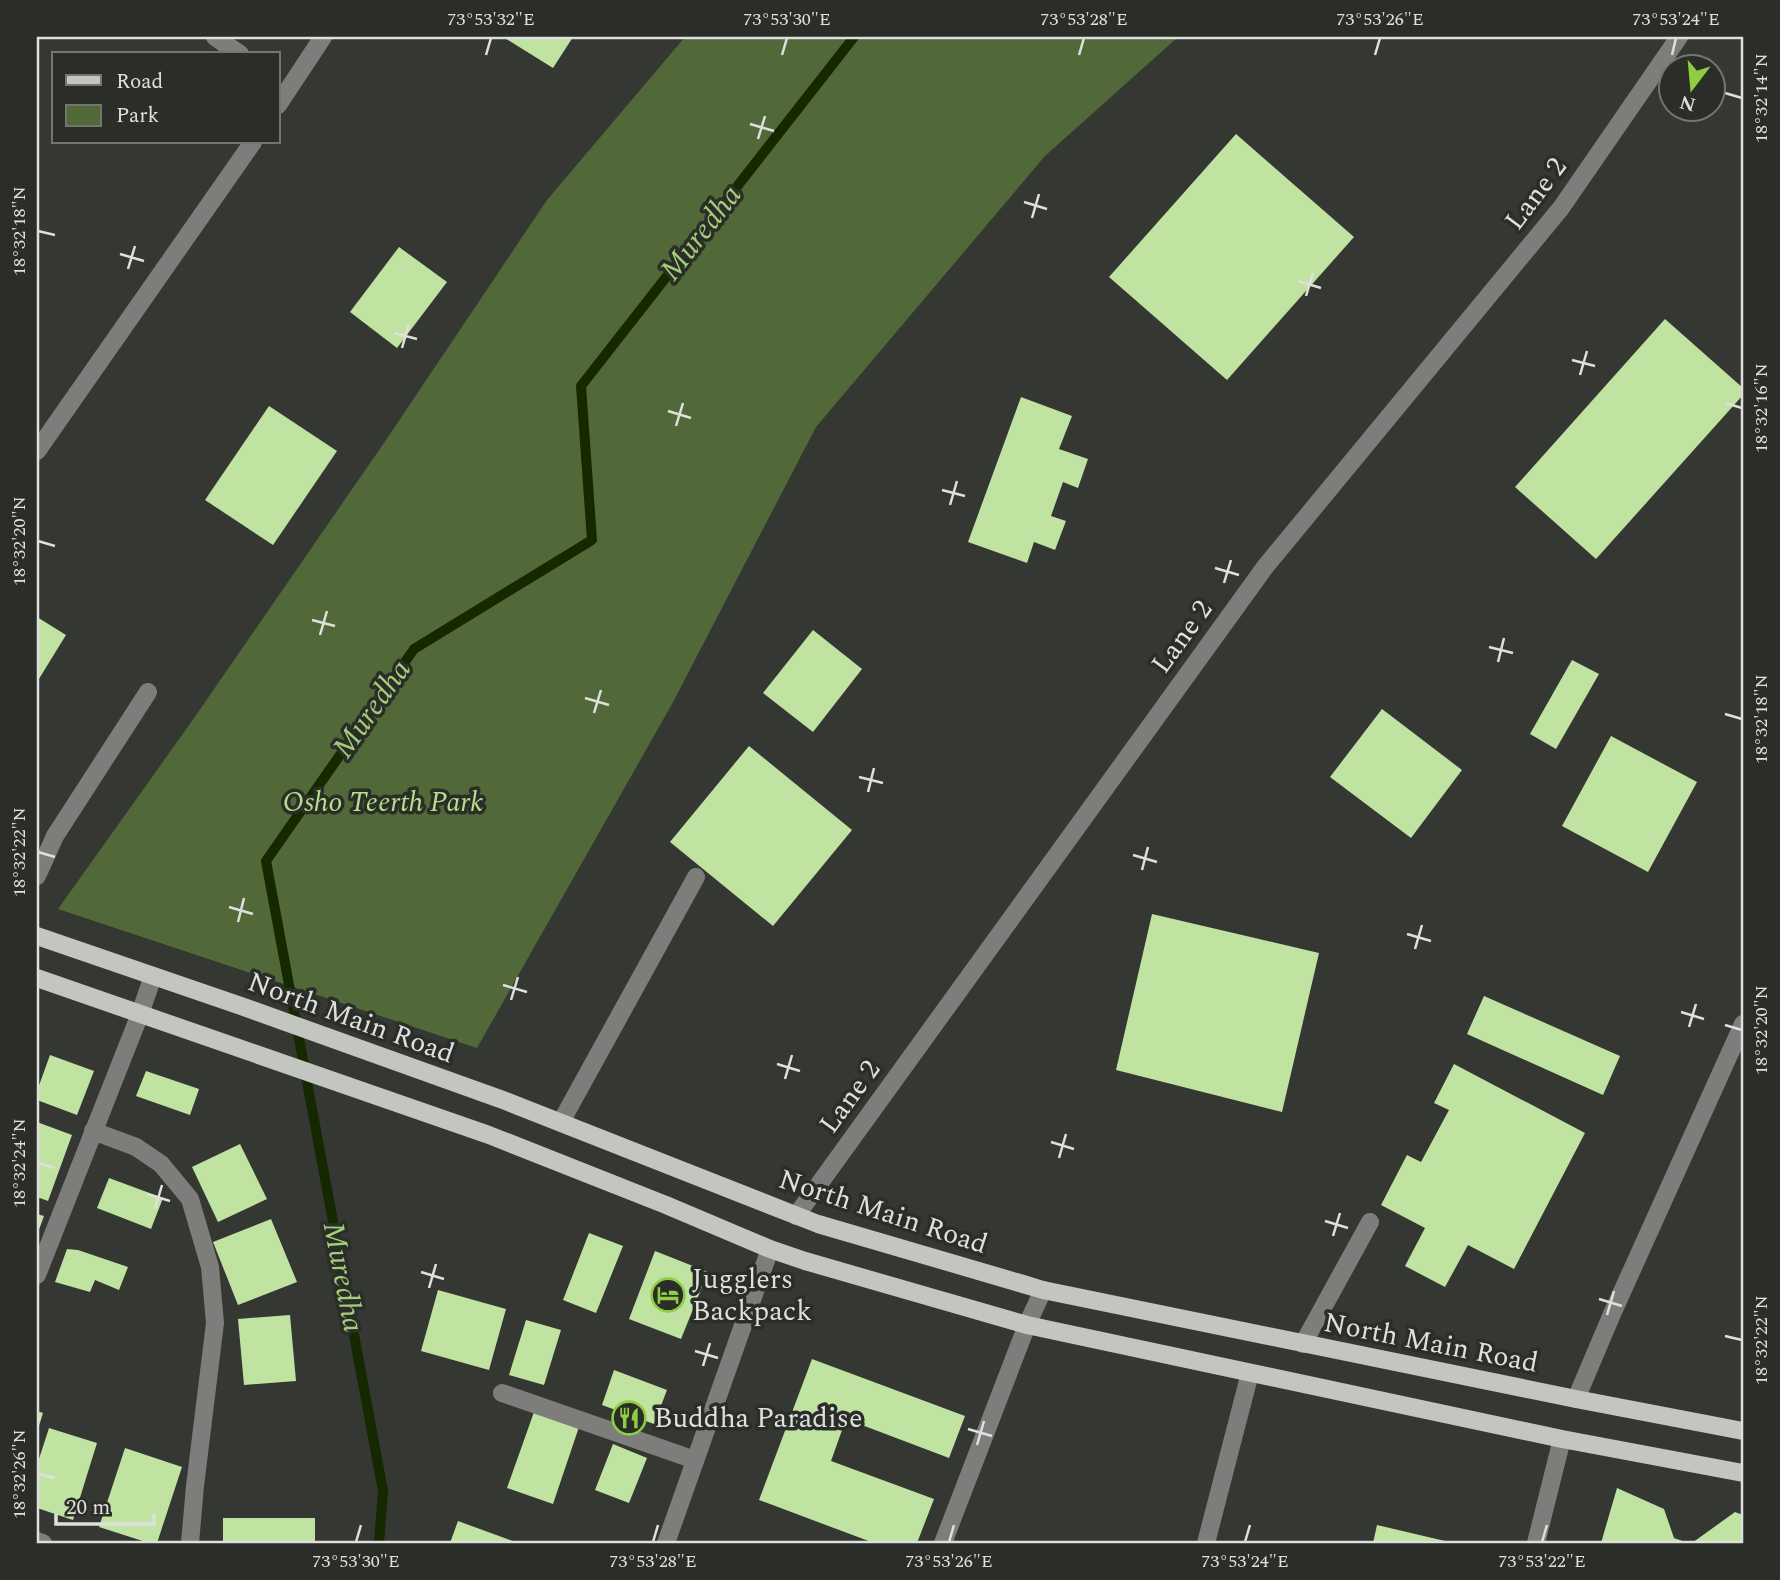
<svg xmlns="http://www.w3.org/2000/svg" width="1780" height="1580" viewBox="0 0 1780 1580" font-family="Spectral,serif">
<rect width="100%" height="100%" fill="#353733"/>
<polygon fill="#516938" points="685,37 1178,37 1045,156 816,427 672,704 477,1048 58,909 192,721 386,440 547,200"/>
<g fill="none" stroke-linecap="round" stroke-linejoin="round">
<polyline stroke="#152800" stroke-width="10" points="379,1543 383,1491 266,861 414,649 592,540 581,386 854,37"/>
</g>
<g fill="#c1e3a2">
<polygon points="503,37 573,37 553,68"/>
<polygon points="1236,134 1354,237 1227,380 1109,277"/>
<polygon points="399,247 447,282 397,348 350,312"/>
<polygon points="1665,319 1743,388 1743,395 1596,559 1515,487"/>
<polygon points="1021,397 1072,416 1059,449 1088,459 1078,488 1063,482 1051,516 1066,521 1055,550 1034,542 1027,563 968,542"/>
<polygon points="269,406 337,451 273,545 205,500"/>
<polygon points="37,617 66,635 37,682"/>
<polygon points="813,630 862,669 813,732 763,693"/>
<polygon points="1572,660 1599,674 1556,749 1530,734"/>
<polygon points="1382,709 1462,770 1411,838 1330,777"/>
<polygon points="1611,736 1697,782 1648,872 1562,826"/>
<polygon points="749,746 852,830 773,926 670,842"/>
<polygon points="1152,914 1319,953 1282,1112 1116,1070"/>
<polygon points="1484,996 1620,1056 1603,1095 1467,1034"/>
<polygon points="50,1055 94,1071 77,1115 37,1100 37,1091"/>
<polygon points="1454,1064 1585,1133 1514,1269 1468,1245 1445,1287 1405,1266 1425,1228 1381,1205 1407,1155 1421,1162 1449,1110 1434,1103"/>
<polygon points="146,1071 199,1089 190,1115 136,1096"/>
<polygon points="37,1122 72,1135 48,1201 37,1197"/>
<polygon points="240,1144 267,1199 218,1222 192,1167"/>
<polygon points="109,1178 163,1198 151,1229 97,1208"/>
<polygon points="37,1214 44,1216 37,1235"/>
<polygon points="271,1219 297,1282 238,1305 213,1242"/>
<polygon points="589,1233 623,1246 596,1313 563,1300"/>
<polygon points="67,1249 78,1250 128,1267 119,1290 95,1280 90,1292 55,1282"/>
<polygon points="655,1251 708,1272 681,1339 629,1319"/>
<polygon points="438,1290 506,1309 489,1370 421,1351"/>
<polygon points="290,1315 296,1381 244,1385 238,1319"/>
<polygon points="526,1320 561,1330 544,1385 509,1375"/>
<polygon points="812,1359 965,1416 949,1458 846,1419 831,1461 934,1499 917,1543 874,1543 759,1500"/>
<polygon points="614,1370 667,1390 654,1424 602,1405"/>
<polygon points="37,1411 43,1413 37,1432"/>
<polygon points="534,1412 579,1427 553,1504 507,1488"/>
<polygon points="49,1428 97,1443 73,1520 37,1508 37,1465"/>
<polygon points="613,1444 647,1458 629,1503 595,1490"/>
<polygon points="125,1448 182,1467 157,1543 149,1543 99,1527"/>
<polygon points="1617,1488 1664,1509 1674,1538 1688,1543 1601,1543"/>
<polygon points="1735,1512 1743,1515 1743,1543 1692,1543"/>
<rect x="223" y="1518" width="92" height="25"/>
<polygon points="458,1521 518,1543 450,1543"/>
<polygon points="1377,1525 1445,1541 1444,1543 1373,1543"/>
</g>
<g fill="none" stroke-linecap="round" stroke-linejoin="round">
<g stroke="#7d7e7c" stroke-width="18">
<polyline points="215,37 240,54"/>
<polyline points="278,105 323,37"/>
<polyline points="37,451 253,142"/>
<polyline points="37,876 55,836 148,692"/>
<polyline points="561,1122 696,877"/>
<polyline points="93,1131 136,1147 161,1164 190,1199 210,1267 215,1323 195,1486 190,1543"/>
<polyline points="796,1216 1265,567 1561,208 1679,37"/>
<polyline points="37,1275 140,1014 153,976"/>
<polyline points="1303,1344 1370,1222"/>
<polyline points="502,1393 695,1460"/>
<polyline points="1576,1399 1612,1314 1743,1024"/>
<polyline points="37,1541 43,1543"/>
<polyline points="666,1543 770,1249"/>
<polyline points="943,1543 1027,1325 1043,1290"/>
<polyline points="1206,1543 1250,1373"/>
<polyline points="1536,1543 1562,1439"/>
</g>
<g stroke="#c3c5c1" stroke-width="18">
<polyline points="37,936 241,1006 503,1100 818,1224 1023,1284 1043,1290 1576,1399 1743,1431"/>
<polyline points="37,978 489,1135 666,1205 770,1249 805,1261 1027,1325 1562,1439 1743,1473"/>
</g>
</g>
<path fill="none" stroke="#dfe0de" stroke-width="2.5" d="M486,55L491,38M782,55L787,38M1079,55L1084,38M1375,55L1380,38M1672,55L1676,38M1725,93L1742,98M750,124L774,131M758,139L765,116M1024,202L1047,209M1032,218L1039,194M38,231L55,235M120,254L144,261M128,269L135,246M1298,281L1321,288M1306,296L1313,273M394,333L417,339M402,348L409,324M1572,360L1595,366M1580,375L1587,351M1725,403L1742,408M668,411L691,418M676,426L683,403M942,490L965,496M950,505L957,481M38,541L55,546M1215,568L1239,575M1224,583L1231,560M312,620L335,626M320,635L327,611M1489,647L1513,653M1498,662L1504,638M585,698L609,705M594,713L601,690M1725,714L1742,719M859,777L883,783M868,792L874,768M38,852L55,857M1133,855L1157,862M1142,870L1148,847M229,907L253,914M238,922L244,898M1407,934L1431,941M1415,949L1422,925M503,985L527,992M511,1000L518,977M1681,1012L1704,1019M1725,1025L1742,1030M1689,1027L1696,1004M777,1064L800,1071M785,1079L792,1055M1051,1142L1074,1149M1059,1158L1066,1134M38,1163L55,1168M147,1194L170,1201M155,1209L162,1185M1325,1221L1348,1228M1333,1236L1340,1213M421,1272L444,1279M429,1288L436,1264M1599,1299L1622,1306M1607,1315L1614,1291M1725,1336L1742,1340M695,1351L718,1358M703,1366L710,1343M968,1429L992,1436M977,1445L984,1421M38,1474L55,1478M356,1542L361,1525M653,1542L658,1525M949,1542L954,1525M1245,1542L1250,1525M1542,1542L1547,1525"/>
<defs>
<symbol id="hotel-ring" viewBox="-11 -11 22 22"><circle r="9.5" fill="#2b2d29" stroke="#8fcd42" stroke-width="1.5"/><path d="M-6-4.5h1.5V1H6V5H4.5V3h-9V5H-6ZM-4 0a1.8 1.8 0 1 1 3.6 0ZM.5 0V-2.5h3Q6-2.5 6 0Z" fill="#8fcd42"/></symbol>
<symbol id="restaurant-ring" viewBox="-11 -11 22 22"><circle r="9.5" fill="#2b2d29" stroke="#8fcd42" stroke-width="1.5"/><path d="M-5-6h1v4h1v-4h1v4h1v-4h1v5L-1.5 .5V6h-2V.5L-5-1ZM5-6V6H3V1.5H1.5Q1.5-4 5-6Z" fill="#8fcd42"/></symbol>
</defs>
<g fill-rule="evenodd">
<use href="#hotel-ring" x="649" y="1276" width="38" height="38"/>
<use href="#restaurant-ring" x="610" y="1399" width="38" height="38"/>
</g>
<g text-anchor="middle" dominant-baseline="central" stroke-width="7" stroke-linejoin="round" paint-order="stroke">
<g font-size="28" fill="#dfe0de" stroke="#2b2d29">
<text transform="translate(1536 194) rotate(-53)">Lane 2</text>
<text transform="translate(1182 637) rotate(-54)">Lane 2</text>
<text transform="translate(351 1018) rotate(20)">North Main Road</text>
<text transform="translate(850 1097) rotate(-54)">Lane 2</text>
<text transform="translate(883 1212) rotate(18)">North Main Road</text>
<text transform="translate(1431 1343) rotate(11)">North Main Road</text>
</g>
<g font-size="28" font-style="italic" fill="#b4e089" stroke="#2b2d29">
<text x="383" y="802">Osho Teerth Park</text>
</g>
<g font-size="28" fill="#dfe0de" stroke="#2b2d29" text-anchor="start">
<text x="692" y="1279">Jugglers<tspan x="692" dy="32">Backpack</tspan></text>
<text x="654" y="1418">Buddha Paradise</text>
</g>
<g font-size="30" font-style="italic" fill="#a3ce78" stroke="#2b2d29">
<text transform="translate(701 233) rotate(-52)">Muredha</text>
<text transform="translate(372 709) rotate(-55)">Muredha</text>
<text transform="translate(343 1277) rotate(79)">Muredha</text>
</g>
</g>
<rect width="1780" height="1580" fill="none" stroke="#2b2d29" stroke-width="77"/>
<rect x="52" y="52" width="228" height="91" fill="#2b2d29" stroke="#737571" stroke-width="2"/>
<rect x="66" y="75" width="35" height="10" fill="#c3c5c1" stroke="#737571" stroke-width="2"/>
<text x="116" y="88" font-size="21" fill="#dfe0de">Road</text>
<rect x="66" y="105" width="35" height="21" fill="#516938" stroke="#737571" stroke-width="2"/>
<text x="116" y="122" font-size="21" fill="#dfe0de">Park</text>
<g transform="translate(1692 88) rotate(196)"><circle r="33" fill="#2b2d29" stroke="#737571" stroke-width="2"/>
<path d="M0-5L12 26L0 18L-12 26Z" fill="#8fcd42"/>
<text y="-10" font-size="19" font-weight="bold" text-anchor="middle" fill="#dfe0de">N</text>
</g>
<path d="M56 1514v10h98v-10" fill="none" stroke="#dfe0de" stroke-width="3.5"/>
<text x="66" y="1514" font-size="21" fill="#dfe0de" stroke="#2b2d29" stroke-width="5" paint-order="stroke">20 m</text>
<rect x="38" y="38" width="1704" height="1504" fill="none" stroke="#dfe0de" stroke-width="2.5"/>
<g font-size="18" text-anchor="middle" fill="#dfe0de">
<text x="491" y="25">73°53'32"E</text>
<text x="787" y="25">73°53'30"E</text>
<text x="1084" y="25">73°53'28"E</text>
<text x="1380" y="25">73°53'26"E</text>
<text x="1676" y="25">73°53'24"E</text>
<text transform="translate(1761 98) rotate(-90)" y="6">18°32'14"N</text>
<text transform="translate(19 231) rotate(-90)" y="6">18°32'18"N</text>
<text transform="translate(1761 408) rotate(-90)" y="6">18°32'16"N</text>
<text transform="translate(19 541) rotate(-90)" y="6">18°32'20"N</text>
<text transform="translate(1761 719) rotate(-90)" y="6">18°32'18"N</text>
<text transform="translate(19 852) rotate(-90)" y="6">18°32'22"N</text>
<text transform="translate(1761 1030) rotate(-90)" y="6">18°32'20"N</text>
<text transform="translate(19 1163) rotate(-90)" y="6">18°32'24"N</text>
<text transform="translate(1761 1340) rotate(-90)" y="6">18°32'22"N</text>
<text transform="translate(19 1474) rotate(-90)" y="6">18°32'26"N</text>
<text x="356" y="1567">73°53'30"E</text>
<text x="653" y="1567">73°53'28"E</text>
<text x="949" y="1567">73°53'26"E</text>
<text x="1245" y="1567">73°53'24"E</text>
<text x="1542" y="1567">73°53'22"E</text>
</g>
</svg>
